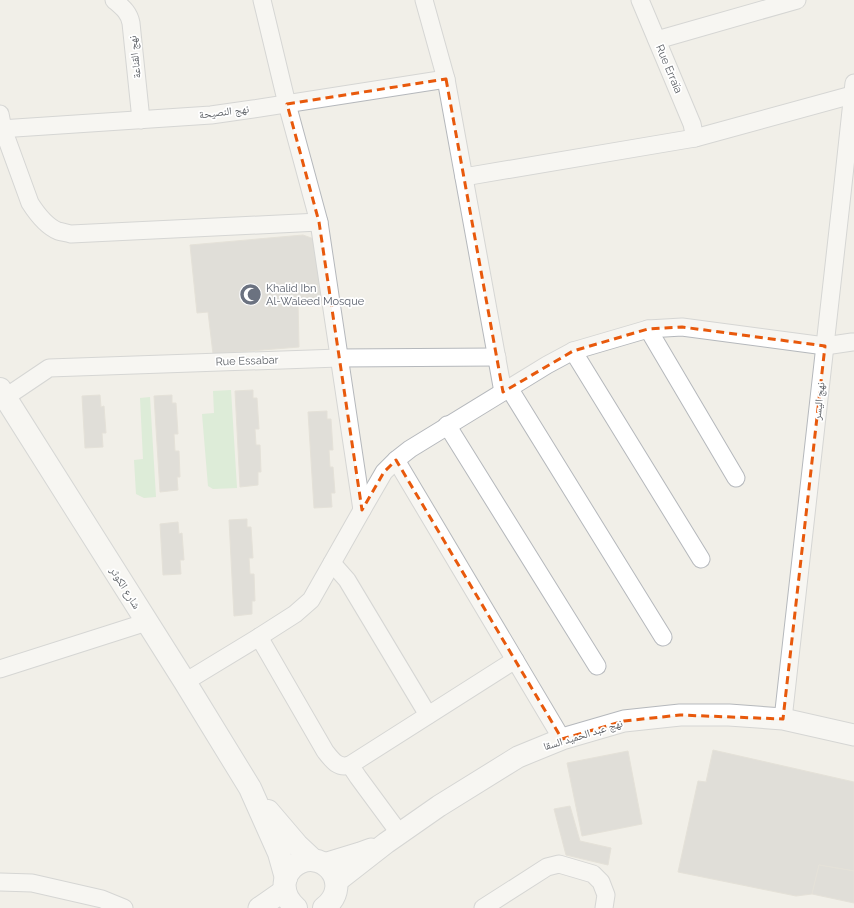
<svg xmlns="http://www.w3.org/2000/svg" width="854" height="908" viewBox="0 0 854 908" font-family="Raleway,'Noto Naskh Arabic',sans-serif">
<rect width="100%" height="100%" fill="#f1efe8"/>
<g fill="#c5e8c5">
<polygon points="231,390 237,488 213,489 208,486 202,414 214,413 213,391"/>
<polygon points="150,397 156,497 144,498 136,494 134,460 143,459 140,398"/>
</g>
<g fill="#cccac5" stroke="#d6d1c6">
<polygon points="303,235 314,239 321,285 305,287 305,301 298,301 299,347 213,354 208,312 197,313 190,245"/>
<polygon points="321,285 323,300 305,301 305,287"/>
<polygon points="253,390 253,398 257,398 259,429 255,429 256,445 260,445 261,472 258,472 258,485 240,487 235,391"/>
<polygon points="100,395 101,407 104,406 106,433 102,433 103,447 85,448 82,396"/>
<polygon points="172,395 172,403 176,403 178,434 174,434 175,451 179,451 180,477 177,477 178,490 160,492 154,396"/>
<polygon points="327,411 327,419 331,419 333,450 329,450 330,467 333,467 335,493 331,493 332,507 314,508 308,412"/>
<polygon points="247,519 247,527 251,527 253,558 249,558 250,574 254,574 255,601 252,601 252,614 234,616 229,520"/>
<polygon points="178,522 179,534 182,533 184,560 180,560 181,574 163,575 160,524"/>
<polygon points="713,750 854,782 854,871 819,865 812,894 796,896 678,872 698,781 706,782"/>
<polygon points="628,751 642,824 582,836 567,763"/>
<polygon points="570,806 580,841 611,848 608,865 566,855 554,809"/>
<polygon points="819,865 854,871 854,903 812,894"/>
</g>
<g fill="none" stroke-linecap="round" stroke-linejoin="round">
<defs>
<g id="minor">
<path d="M114,0C122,7 129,12 131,23L141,120"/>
<polyline points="262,0 287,104 319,222 362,510"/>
<polyline points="424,0 446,79 503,392"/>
<polyline points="640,0 692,124 695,138"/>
<polyline points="657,40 797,0"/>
<path d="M0,114L3,129L30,203C37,214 46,226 58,231C62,232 67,233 71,234L319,222"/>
<polyline points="0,129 211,115 253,109 446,79"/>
<polyline points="464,177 695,138 852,95"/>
<polyline points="648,329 736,478"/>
<polyline points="573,351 701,559"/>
<polyline points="509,388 663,637"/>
<polyline points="0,401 49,368 339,358 497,357"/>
<polyline points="447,425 597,666"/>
<polyline points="396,460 562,739"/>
<polyline points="332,563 347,580 428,715"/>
<path d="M259,637L325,751C332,760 338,769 350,765"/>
<polyline points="0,669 147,622"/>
<polyline points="185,682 259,637 295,614 311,600 362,510 384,472 396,460 410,449 547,365 573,351 648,329 682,327 825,346 852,342 854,342"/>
<polyline points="783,719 841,203 854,83"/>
<polyline points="400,834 358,777 350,765 515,660"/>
<polyline points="0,882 32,883 102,899 124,908"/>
<polyline points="483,908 547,867 559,864 593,874 601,882 606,895 604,908"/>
</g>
<g id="tertiary">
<polyline points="324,864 360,853 371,849"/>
<polyline points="336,882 386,843 439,806 518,757 562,739 624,721 680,715 729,715 783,719 854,735"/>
<polyline points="259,908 285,890"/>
</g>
<g id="secondary">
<polyline points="0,389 185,682 250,788 279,853 286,878"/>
<polyline points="268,811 297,845 313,860"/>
<path d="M296,908C288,901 283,892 285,881C286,876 289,871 292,868C319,843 356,883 324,908"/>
</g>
</defs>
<use href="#minor" stroke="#b5b8bc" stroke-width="19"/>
<use href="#tertiary" stroke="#b5b8bc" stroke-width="23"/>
<use href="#secondary" stroke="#b6babf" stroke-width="24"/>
<use href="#minor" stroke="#fff" stroke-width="17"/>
<use href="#tertiary" stroke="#fff" stroke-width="21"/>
<use href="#secondary" stroke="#fff" stroke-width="22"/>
</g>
<path d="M0 0H854V908H0ZM446,79L503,392L573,351L648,329L682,327L825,346L783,719L680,715L624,721L562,739L396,460L384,472L362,510L319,222L287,104Z" fill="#f1efe8" fill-opacity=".55" fill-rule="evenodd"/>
<path fill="none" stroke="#e8590c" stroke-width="3" stroke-dasharray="8 5" stroke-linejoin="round" d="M446,79L503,392L573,351L648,329L682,327L825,346L783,719L680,715L624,721L562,739L396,460L384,472L362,510L319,222L287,104Z"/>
<defs>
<symbol id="mosque-disc" viewBox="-11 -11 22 22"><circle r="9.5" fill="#6b7280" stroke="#fff"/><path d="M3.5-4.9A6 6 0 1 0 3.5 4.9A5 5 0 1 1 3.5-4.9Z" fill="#fff"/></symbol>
</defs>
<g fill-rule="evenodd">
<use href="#mosque-disc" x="238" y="282" width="25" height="25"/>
</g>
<g text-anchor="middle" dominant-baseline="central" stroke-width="3.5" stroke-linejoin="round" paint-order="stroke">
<g font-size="11" fill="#5f6368" stroke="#fff">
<text transform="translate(135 57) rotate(-96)">نهج القناعة</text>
<text transform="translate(669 69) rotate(67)">Rue Erraïa</text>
<text transform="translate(224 112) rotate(-7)">نهج النصيحة</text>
<text transform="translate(247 361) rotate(-2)">Rue Essabar</text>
<text transform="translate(819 401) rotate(-84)">نهج اليسر</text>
<text transform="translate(125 588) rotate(58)">شارع الكوثر</text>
<text transform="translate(583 735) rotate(-17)">نهج عبد الحميد السقا</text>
</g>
<g font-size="11" fill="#5b616d" stroke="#fff" text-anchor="start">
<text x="266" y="288">Khalid Ibn<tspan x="266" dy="13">Al-Waleed Mosque</tspan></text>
</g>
</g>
</svg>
